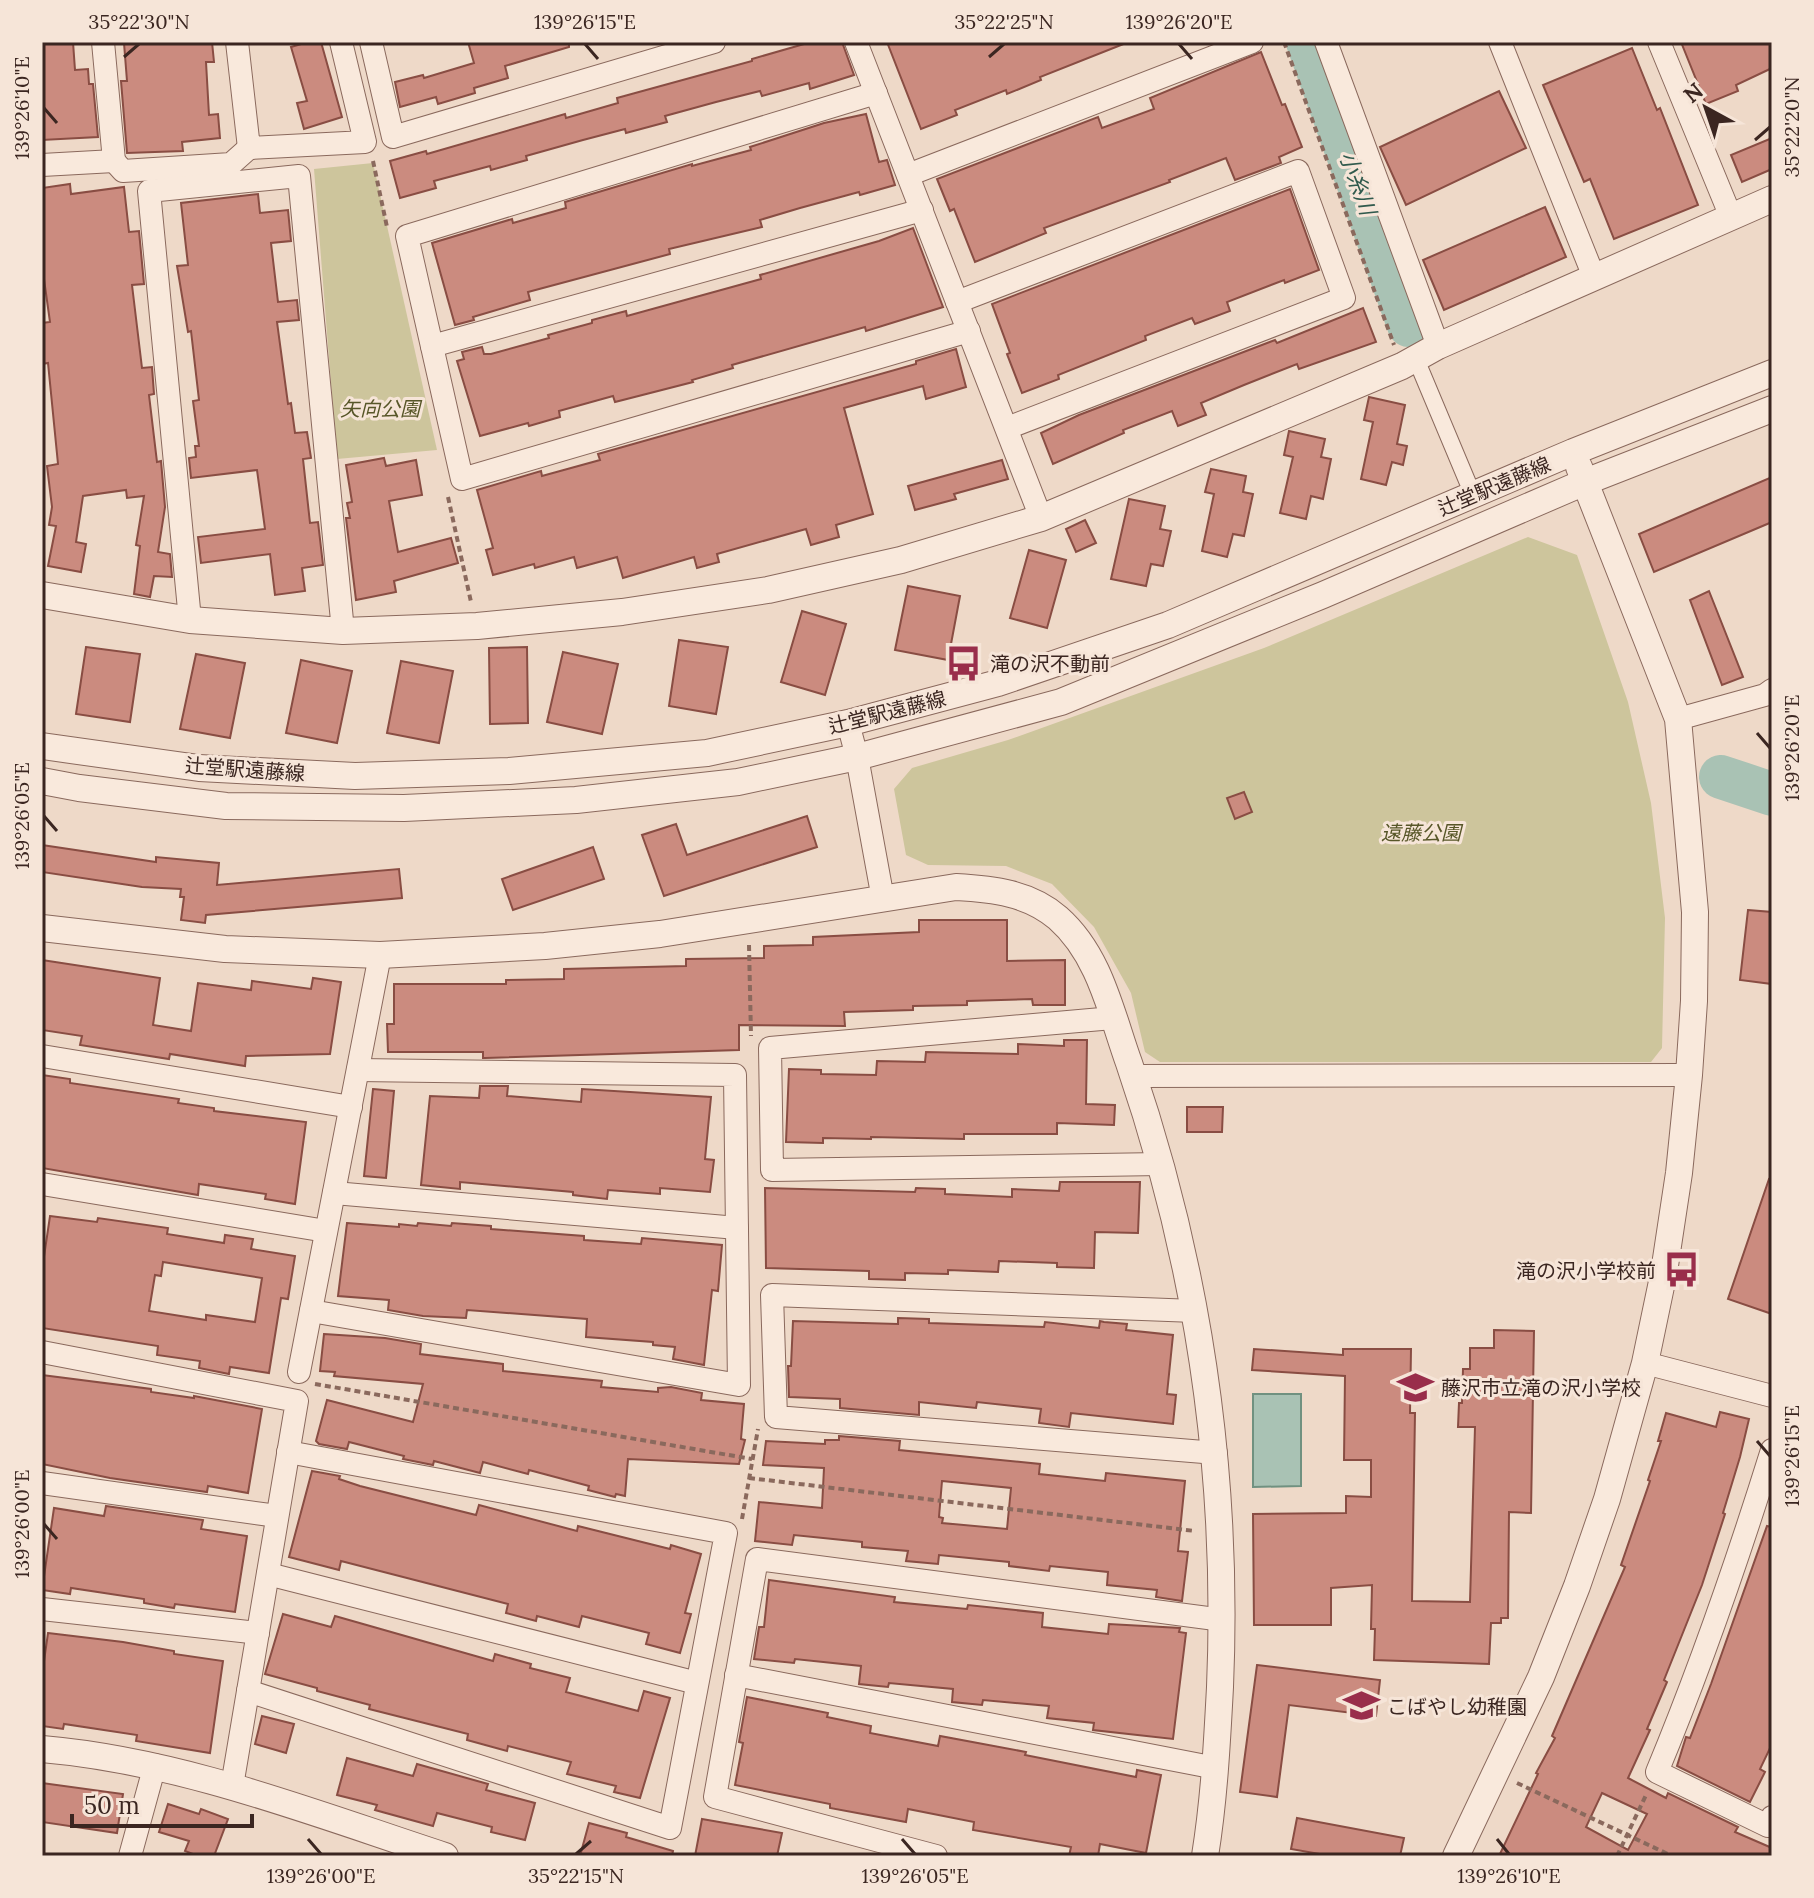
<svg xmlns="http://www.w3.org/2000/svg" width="1814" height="1898" viewBox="0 0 1814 1898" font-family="Lora,'Noto Sans JP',serif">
<rect width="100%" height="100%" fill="#eed9c8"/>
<g fill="#cdc59c">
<polygon points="373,163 437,450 337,459 314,169"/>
<polygon points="1528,537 1577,555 1628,702 1651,803 1665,918 1662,1048 1651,1062 1160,1062 1145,1052 1131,993 1094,927 1052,884 1006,866 928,865 906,855 894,789 912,768 1008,740 1264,648"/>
</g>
<polygon fill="#a9c2b4" stroke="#709180" stroke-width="2" points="1253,1394 1301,1394 1301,1486 1253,1487"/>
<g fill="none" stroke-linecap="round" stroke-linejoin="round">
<g stroke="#a9c2b4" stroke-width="44">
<polyline points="1308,42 1409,325"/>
<polyline points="1721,777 1772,794"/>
</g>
</g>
<g fill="#cb8b7f" stroke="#894d43" stroke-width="2" fill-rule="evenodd">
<polygon points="73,42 75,70 88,69 89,84 93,84 98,137 42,140 42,43"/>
<polygon points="143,42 212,42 214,62 206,62 209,115 218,114 220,138 182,142 183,151 127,153 121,81 127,81 124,43"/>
<polygon points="308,42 321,42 342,117 304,129 297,103 307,101 291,47"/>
<polygon points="468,42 569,42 569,47 505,66 508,78 474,88 475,93 438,104 436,97 400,107 395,82 423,75 424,78 474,63"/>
<polygon points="811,42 842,42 854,75 810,89 809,83 762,96 760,91 716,102 665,116 667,122 626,133 625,129 583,140 526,156 527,160 491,170 490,166 434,181 436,188 400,198 390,161 426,151 427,154 565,114 566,118 618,103 617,98 752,61 752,59"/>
<polygon points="887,42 1126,42 1126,43 1040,77 1041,80 1007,94 1006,90 955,110 957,115 921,129"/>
<polygon points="1681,42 1772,42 1772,68 1736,85 1738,91 1706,104"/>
<polygon points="1632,48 1657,110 1660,108 1698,205 1614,239 1590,179 1584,182 1543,85"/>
<polygon points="1261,52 1282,105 1285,104 1302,147 1279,157 1281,163 1235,180 1226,158 1169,180 1170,182 1044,228 1046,233 975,262 954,209 950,211 937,179 1098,117 1102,128 1154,109 1150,98"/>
<polygon points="1499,91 1526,148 1406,205 1380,147"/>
<polygon points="866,114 879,162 887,160 895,185 860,195 859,192 800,208 760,220 762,227 669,249 670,254 528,292 530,300 473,317 474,320 455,325 432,243 512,219 513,223 566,208 565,202 692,164 692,166 751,150 750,147 824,123"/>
<polygon points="1772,138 1772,169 1742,182 1731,155"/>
<polygon points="70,184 71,194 124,187 129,232 139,231 144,284 132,285 142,368 152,367 154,394 149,395 157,462 161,461 165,507 158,552 170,554 172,577 154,576 150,597 134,594 140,546 136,545 144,496 127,498 126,490 83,496 76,542 86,544 81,572 48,566 56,526 49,525 52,507 47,466 58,464 48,363 42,364 42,323 50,322 42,265 42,188"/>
<polygon points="1290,189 1319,270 1285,283 1284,280 1227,302 1230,311 1195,324 1192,318 1145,336 1146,340 1058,375 1059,379 1022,393 1007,354 1010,353 992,304"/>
<polygon points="258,194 260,213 288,210 291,241 271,243 278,302 297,300 299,320 277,322 288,404 291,403 295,433 307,432 311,458 303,459 310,523 318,522 323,565 302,568 305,591 275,595 270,554 201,563 198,537 265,529 257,470 191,478 189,458 196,457 195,446 199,446 193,401 199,400 191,331 188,332 177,266 188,265 181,203"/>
<polygon points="1545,207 1566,257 1444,310 1423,260"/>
<polygon points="913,228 943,307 866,331 865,327 732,365 733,368 692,380 693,382 615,402 613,396 559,411 560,417 529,426 528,423 480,436 457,361 464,359 462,352 482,347 484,354 491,354 549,338 548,335 592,323 592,320 626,311 627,316 761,279 760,275 879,241"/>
<polygon points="1363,308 1376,342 1299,369 1297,364 1244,385 1201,403 1206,415 1178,426 1172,411 1123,430 1124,433 1053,464 1041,433 1079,415 1275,340 1277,343"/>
<polygon points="956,349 966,387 926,399 923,386 844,408 873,514 836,525 839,537 811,545 806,529 717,554 719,562 697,568 694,557 623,578 617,557 577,568 574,557 535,568 534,564 493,575 486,550 493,548 477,490 541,471 542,476 600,460 598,454 916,364 916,361"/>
<polygon points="1369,397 1405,405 1397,444 1407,446 1403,465 1392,462 1386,485 1361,479 1373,422 1364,420"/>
<polygon points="1289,431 1325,439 1321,457 1331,459 1323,499 1311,496 1306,519 1280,513 1293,457 1284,455"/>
<polygon points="384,458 386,466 416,460 422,495 389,501 398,552 451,538 458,563 394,581 396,592 356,600 346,518 350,518 347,503 352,502 346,465"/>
<polygon points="1002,460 1008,479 954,494 956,499 915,510 908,486"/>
<polygon points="1211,469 1246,476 1243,492 1253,494 1244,536 1233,534 1227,557 1202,551 1214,494 1205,492"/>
<polygon points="1772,477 1772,522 1654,572 1639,534"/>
<polygon points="1129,499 1165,506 1160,529 1171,531 1163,566 1151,564 1146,586 1111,579"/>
<polygon points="1085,520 1096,543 1076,552 1066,529"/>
<polygon points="1029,550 1066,560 1047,628 1010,618"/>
<polygon points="908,586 960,596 948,660 895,650"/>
<polygon points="1709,591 1743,677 1722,685 1690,600"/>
<polygon points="802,611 846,624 825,695 781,682"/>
<polygon points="679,640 728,647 716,714 669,706"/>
<polygon points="86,647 140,654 130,722 76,714"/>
<polygon points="527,647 528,723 490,724 489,648"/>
<polygon points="563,652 618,664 602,734 547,722"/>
<polygon points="196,654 245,663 230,738 180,729"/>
<polygon points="301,660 352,671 337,743 286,733"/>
<polygon points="401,661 453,671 439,743 387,733"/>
<polygon points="1244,792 1252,812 1235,819 1227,798"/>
<polygon points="807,816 817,847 664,896 642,835 676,824 687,855"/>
<polygon points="42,845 156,862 156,857 219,863 217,885 399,869 402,898 206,915 205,923 181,920 184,897 180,897 181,889 142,887 42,872"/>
<polygon points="593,847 604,879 513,910 502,879"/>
<polygon points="1748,910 1772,912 1772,984 1740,980"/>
<polygon points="919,920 1007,920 1007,961 1065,960 1065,1005 1033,1005 1032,999 967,1001 967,1005 913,1006 913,1010 844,1012 845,1026 739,1025 739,1050 485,1058 483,1058 483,1052 388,1052 387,1024 394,1024 394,984 506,984 506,980 564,979 564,969 686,966 686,959 764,958 764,946 813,945 813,937 919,932"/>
<polygon points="42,960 160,978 153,1025 191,1031 198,983 251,990 252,981 311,989 313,978 341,982 330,1054 246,1056 245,1066 170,1054 169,1059 80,1045 82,1036 42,1030"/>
<polygon points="1064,1040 1087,1040 1086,1104 1115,1105 1114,1125 1057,1123 1057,1134 964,1134 964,1139 871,1137 871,1139 823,1138 823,1143 786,1142 789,1069 821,1070 821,1074 876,1075 877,1061 925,1062 926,1052 1018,1054 1018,1044 1064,1046"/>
<polygon points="42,1075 70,1079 70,1083 179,1099 178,1103 214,1108 214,1111 306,1122 295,1204 265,1199 266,1194 199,1184 198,1195 42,1168"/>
<polygon points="480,1086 508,1086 507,1096 581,1102 582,1089 711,1097 705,1159 714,1160 710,1192 660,1188 660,1194 608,1190 607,1199 573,1195 573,1192 460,1182 460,1189 421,1185 430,1096 479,1098"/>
<polygon points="373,1089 394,1091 386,1178 364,1176"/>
<polygon points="1187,1107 1223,1107 1222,1132 1187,1132"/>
<polygon points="1769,1179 1772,1180 1772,1314 1728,1299"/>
<polygon points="1060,1182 1140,1182 1138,1233 1095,1232 1094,1268 1057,1267 1057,1263 999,1261 998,1272 948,1270 948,1274 905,1273 905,1280 869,1279 869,1271 766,1268 765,1188 915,1192 916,1188 945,1189 945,1194 1012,1197 1012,1189 1059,1191"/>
<path d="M50,1216L97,1222L98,1218L168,1228L167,1234L224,1243L225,1235L253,1239L251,1249L295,1256L288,1299L281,1298L269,1373L230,1367L229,1374L199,1368L200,1361L157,1355L158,1346L42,1328V1270ZM163,1262L262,1278L255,1322L206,1315V1320L149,1311L155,1275L161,1276Z"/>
<polygon points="347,1223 399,1227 399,1224 417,1226 418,1223 451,1226 452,1223 491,1226 491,1229 584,1236 584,1240 641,1244 642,1238 722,1245 718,1291 712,1290 704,1365 673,1359 675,1347 653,1345 653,1342 586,1337 587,1319 467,1310 466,1318 423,1316 388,1310 389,1300 338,1296"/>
<polygon points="898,1318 929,1319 929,1323 1044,1327 1045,1322 1099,1328 1100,1321 1104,1322 1127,1324 1126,1330 1173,1335 1167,1394 1176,1395 1173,1424 1071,1413 1069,1427 1039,1423 1041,1409 977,1402 976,1408 919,1402 919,1415 840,1408 840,1399 789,1397 788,1366 791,1366 793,1321 898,1324"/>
<polygon points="1494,1330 1534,1331 1531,1513 1509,1512 1508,1618 1501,1618 1501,1623 1491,1623 1489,1664 1374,1660 1375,1629 1371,1629 1372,1585 1331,1588 1331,1625 1254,1625 1253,1514 1346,1513 1346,1496 1371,1497 1371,1460 1344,1460 1345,1376 1252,1370 1254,1349 1343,1355 1343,1349 1411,1349 1410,1413 1415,1413 1412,1601 1470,1602 1475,1427 1458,1427 1459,1403 1462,1403 1463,1369 1470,1369 1470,1348 1494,1348"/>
<polygon points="324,1334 385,1338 421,1344 420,1354 503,1364 503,1371 602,1381 601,1387 658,1392 658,1388 671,1387 702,1393 701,1400 744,1404 741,1439 745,1440 739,1464 628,1459 625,1496 616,1494 615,1497 588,1490 589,1486 529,1470 528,1474 483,1462 480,1473 434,1461 433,1465 403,1459 404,1456 349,1442 347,1449 319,1444 316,1441 327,1400 413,1422 423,1384 334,1376 335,1372 320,1371"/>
<polygon points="42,1375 151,1389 151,1392 194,1398 194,1396 262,1409 248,1493 208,1486 207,1492 110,1478 42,1464"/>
<path d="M1720,1412L1749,1419L1740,1457L1723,1513L1725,1514L1702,1585L1664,1680L1667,1682L1647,1729L1650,1730L1628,1778L1666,1798L1668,1793L1738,1827L1735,1832L1772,1848V1856H1499L1538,1774L1536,1773L1555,1738L1552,1736L1625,1567L1621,1565L1650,1481L1648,1480L1661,1441H1658L1666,1413L1716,1427ZM1602,1793L1647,1814L1628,1850L1586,1827Z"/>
<path d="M839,1436L900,1441L899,1450L1040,1464L1039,1474L1105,1481L1106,1473L1185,1481L1178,1551L1188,1552L1182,1601L1156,1597L1157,1590L1107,1585L1108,1572L1050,1566L1049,1571L1009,1566V1562L939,1555L938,1564L906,1561L908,1551L862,1547V1542L794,1535L792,1545L755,1541L759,1502L822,1508L824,1468L763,1465L766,1441L825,1444V1440H839ZM942,1481L1011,1488L1007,1529L942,1523L943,1518L939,1517Z"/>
<polygon points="312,1471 340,1476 339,1479 360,1486 476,1515 479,1505 577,1531 578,1526 670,1549 671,1545 701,1554 685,1613 691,1614 680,1653 646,1644 649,1633 582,1616 579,1627 537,1616 536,1621 506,1613 508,1604 341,1561 339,1570 289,1557"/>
<polygon points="106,1506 203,1520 201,1529 247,1536 235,1612 175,1604 174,1608 144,1603 144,1599 71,1588 70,1594 42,1590 54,1508 104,1516"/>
<polygon points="1767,1526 1772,1527 1772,1744 1760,1769 1765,1772 1750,1802 1677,1766 1686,1737 1690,1738 1711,1684"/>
<polygon points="769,1580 895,1597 894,1602 967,1609 968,1605 1043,1613 1042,1627 1108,1634 1109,1624 1180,1628 1179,1632 1186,1633 1173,1739 1093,1730 1094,1723 1047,1718 1049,1706 983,1700 982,1705 952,1702 953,1689 889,1683 888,1687 859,1684 861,1666 795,1659 794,1663 754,1659 759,1627 764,1627"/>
<polygon points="283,1614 331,1627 335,1616 493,1661 495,1654 531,1664 530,1668 570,1678 566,1692 638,1711 644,1691 670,1698 640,1798 614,1792 616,1786 567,1774 571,1762 508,1746 507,1751 467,1740 468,1734 369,1709 370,1705 317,1691 317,1688 265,1674"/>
<polygon points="48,1633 123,1642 174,1651 174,1654 223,1661 210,1753 136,1741 137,1735 64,1724 63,1729 42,1726 42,1675"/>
<polygon points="1257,1665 1380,1680 1376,1716 1289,1705 1277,1797 1240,1792"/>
<polygon points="747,1697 828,1713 827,1717 871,1726 870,1733 938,1746 940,1736 1026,1752 1025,1755 1136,1777 1137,1770 1161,1775 1146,1853 1100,1844 1098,1856 1069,1856 1071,1847 973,1830 974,1822 908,1809 906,1822 830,1808 830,1804 735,1785 743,1743 739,1742"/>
<polygon points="262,1716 294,1724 286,1753 255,1744"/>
<polygon points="347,1758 413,1776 417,1764 488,1784 486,1790 535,1803 525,1840 491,1832 492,1827 437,1813 433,1826 375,1810 377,1805 337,1795"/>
<polygon points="42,1783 123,1794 117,1833 42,1822"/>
<polygon points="168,1804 199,1814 201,1809 228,1819 214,1856 198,1856 185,1851 189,1841 159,1832"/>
<polygon points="1297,1818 1404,1838 1400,1856 1331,1856 1291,1849"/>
<polygon points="702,1819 782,1833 777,1856 695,1856"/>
<polygon points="589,1823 627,1833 626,1837 673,1851 672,1856 580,1856"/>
</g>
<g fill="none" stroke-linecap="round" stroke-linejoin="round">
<defs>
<polyline id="pedestrian" points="1416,359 1473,495"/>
<g id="minor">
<polyline points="237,42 249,148 365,142 341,42"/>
<polyline points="371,42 393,137 714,42"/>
<polyline points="856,42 1041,518"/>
<polyline points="1326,42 1438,346"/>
<polyline points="1500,42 1594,277"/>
<polyline points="1659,42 1731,217"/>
<polyline points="876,93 407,236 462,479 969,331"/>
<polyline points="114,161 123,171 231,164 249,148"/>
<polyline points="42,165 114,161 103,42"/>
<polyline points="908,175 1252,42"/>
<polyline points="957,302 1298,171 1344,298 1007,428"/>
<polyline points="432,346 922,210"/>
<polyline points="190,620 149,191 299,176 343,631"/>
<polyline points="1678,719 1765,695 1772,690"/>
<polyline points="848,723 857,757 883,899"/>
<polyline points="1113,1018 770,1048 772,1170 1161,1164"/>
<polyline points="42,1056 351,1107"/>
<polyline points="1133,1076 1689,1075"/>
<polyline points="42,1184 326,1231"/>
<polyline points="334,1193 737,1228"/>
<polyline points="311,1311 739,1385 735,1075 358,1070"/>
<polyline points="1195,1311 772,1295 776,1417 1216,1453"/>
<polyline points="42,1352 297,1401 232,1786"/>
<polyline points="1645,1363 1772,1396"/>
<polyline points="299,1372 380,955"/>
<path d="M1772,1450C1738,1559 1701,1666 1657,1772L1768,1826L1772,1817"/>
<polyline points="42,1483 277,1516"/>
<polyline points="268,1574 697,1683"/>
<polyline points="42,1609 258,1633"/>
<polyline points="736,1675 1216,1768"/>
<polyline points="248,1691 670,1828 726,1533 288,1452"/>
<polyline points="130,1856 155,1765"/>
<polyline points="936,1856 715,1797 757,1559 1223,1620"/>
</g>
<g id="tertiary">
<polyline points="42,595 190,620 343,631 477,626 622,612 768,590 901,560 1041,518 1402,366 1438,346 1772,199"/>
<polyline points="42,746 199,768 355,776 509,771 707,753 848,723 998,683 1168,625 1573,452 1772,373"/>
<polyline points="42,781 79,788 226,806 404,808 576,800 738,782 857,757 1061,702 1323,595 1585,482 1772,409"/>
<path d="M42,928L225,949L380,955L545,946L660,934L956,887C993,889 1029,893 1058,918C1100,955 1111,1013 1129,1063C1198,1264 1229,1475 1220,1687C1217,1744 1214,1800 1205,1856"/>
<path d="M42,1749C182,1761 313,1813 445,1856"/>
<polyline points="1456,1856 1541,1677 1577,1586 1607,1499 1645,1363 1664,1272 1679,1173 1689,1075 1694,1001 1695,912 1678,719 1579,467"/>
</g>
</defs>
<use href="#pedestrian" stroke="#8a695d" stroke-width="18"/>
<use href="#minor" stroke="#8a695d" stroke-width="24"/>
<use href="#tertiary" stroke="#8a695d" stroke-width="28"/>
<g stroke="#8a695d" stroke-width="4" stroke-dasharray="6 4" stroke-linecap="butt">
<polyline points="1284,42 1394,345"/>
<polyline points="373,161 387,227"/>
<polyline points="448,497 471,602"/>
<polyline points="749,945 751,1036"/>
<polyline points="315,1384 752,1459"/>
<polyline points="749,1478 1195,1531"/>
<polyline points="742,1519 758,1429"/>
<polyline points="1517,1783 1672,1856"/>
<polyline points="1617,1856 1647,1793"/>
</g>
<use href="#pedestrian" stroke="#f9e9dc" stroke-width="16"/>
<use href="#minor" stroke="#f9e9dc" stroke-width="22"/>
<use href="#tertiary" stroke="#f9e9dc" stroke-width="26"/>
</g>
<path fill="none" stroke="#3b2621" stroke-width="3" d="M585,44L598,59M1179,44L1192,59M124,57L139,44M989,57L1004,44M44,108L57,123M1755,140L1770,127M1757,733L1770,748M44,816L57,831M1757,1441L1770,1456M44,1524L57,1539M308,1839L321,1854M902,1839L915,1854M1497,1839L1509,1854M576,1854L591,1841"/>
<defs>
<symbol id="bus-bare" viewBox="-9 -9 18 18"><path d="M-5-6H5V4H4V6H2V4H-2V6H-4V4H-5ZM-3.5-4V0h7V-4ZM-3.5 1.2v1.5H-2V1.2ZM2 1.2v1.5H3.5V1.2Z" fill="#992e4b" stroke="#f6e5d8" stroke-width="2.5" paint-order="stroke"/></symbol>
<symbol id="school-bare" viewBox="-9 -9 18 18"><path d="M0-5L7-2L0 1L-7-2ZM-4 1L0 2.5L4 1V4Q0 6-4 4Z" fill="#992e4b" stroke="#f6e5d8" stroke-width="2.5" paint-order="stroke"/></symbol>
</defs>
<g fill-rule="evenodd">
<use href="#bus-bare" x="938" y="638" width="51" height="51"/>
<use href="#bus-bare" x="1656" y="1244" width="51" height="51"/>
<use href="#school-bare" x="1390" y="1362" width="51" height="51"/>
<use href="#school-bare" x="1336" y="1680" width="51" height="51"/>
</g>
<g text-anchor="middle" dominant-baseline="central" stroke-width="6" stroke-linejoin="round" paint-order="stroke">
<g font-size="20" font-style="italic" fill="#575628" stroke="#f6e5d8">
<text x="380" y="408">矢向公園</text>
<text x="1421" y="832">遠藤公園</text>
</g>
<g font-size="20" fill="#3b2621" stroke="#f6e5d8">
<text transform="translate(1494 486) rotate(-23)">辻堂駅遠藤線</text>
<text transform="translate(887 712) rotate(-14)">辻堂駅遠藤線</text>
<text transform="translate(245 769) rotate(4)">辻堂駅遠藤線</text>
</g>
<g font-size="20" fill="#3b2621" stroke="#f6e5d8" text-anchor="start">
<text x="990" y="663">滝の沢不動前</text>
<text x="1656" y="1270" text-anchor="end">滝の沢小学校前</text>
<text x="1441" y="1387">藤沢市立滝の沢小学校</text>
<text x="1387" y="1706">こばやし幼稚園</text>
</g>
<g font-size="22" font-style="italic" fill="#305a4d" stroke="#f6e5d8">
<text transform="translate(1358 183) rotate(70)">小糸川</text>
</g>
</g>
<rect width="1814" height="1898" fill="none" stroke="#f6e5d8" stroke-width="88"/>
<g transform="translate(1706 108) rotate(320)" stroke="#f6e5d8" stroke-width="6" paint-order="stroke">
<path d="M0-6L14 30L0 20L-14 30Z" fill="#3b2621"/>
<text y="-12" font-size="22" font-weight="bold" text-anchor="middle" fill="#3b2621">N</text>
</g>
<path d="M72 1814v12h180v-12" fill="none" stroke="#3b2621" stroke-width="4"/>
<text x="84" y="1814" font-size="24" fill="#3b2621" stroke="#f6e5d8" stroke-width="6" paint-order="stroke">50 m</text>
<rect x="44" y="44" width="1726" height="1810" fill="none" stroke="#3b2621" stroke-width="3"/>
<g font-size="20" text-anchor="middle" fill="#3b2621">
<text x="139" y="29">35°22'30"N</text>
<text x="585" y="29">139°26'15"E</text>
<text x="1004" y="29">35°22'25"N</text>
<text x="1179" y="29">139°26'20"E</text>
<text transform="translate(22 108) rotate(-90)" y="7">139°26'10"E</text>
<text transform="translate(1792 127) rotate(-90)" y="7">35°22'20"N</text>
<text transform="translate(1792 748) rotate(-90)" y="7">139°26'20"E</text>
<text transform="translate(22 816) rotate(-90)" y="7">139°26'05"E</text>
<text transform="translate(1792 1456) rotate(-90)" y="7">139°26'15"E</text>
<text transform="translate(22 1524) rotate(-90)" y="7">139°26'00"E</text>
<text x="321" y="1883">139°26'00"E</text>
<text x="576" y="1883">35°22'15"N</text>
<text x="915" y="1883">139°26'05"E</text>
<text x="1509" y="1883">139°26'10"E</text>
</g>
</svg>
